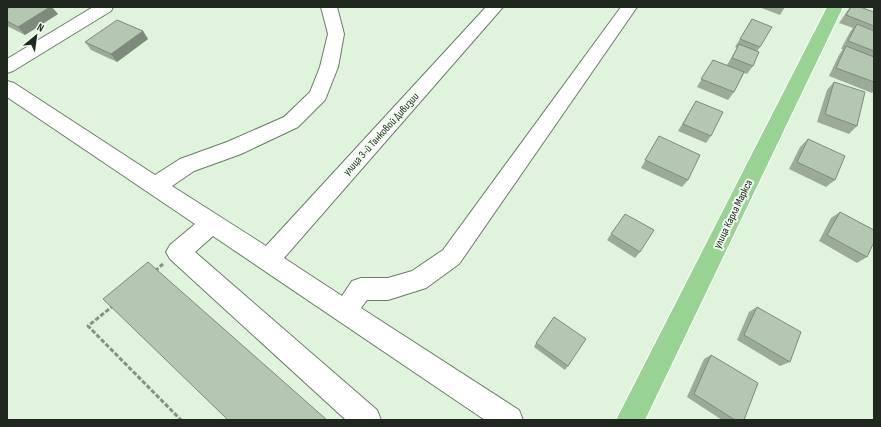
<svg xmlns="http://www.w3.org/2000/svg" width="881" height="427" viewBox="0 0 881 427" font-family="'Sofia Sans Condensed',sans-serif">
<rect width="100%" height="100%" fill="#e0f4dd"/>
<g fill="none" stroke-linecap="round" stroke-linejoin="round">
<defs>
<g id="minor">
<polygon points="93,7 113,7 111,11 13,71 7,73 7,59"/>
<polygon points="321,7 337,7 344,34 338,67 325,100 298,127 241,154 194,171 172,186 266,246 486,7 503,7 284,258 342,296 352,281 361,278 388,278 412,271 443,250 621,7 637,7 459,264 426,288 388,300 367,300 361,308 519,410 523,420 485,420 213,236 195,252 377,410 381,420 346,420 170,259 166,252 170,245 195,224 7,97 7,81 14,83 155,175 180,159 227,142 284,117 310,92 320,67 328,34"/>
</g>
<polygon id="major" points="827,7 843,7 645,420 616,420"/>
</defs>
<use href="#minor" stroke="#6a7c68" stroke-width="2"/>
<use href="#major" stroke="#fff" stroke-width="2"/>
<g stroke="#849282" stroke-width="3" stroke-dasharray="4.5 2" stroke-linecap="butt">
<polyline points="155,271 163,264"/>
<polyline points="114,305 88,326 181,420"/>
</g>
<use href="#minor" fill="#fff" fill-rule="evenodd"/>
<use href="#major" fill="#98d393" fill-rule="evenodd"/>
</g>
<g fill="#9bab98">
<polygon points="759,7 785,7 780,15"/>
<polygon points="850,7 860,7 874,12 874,91 872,93 829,76 839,55 843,49 841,49 850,32 853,28 839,23"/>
<polygon points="7,9 58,14 25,35 7,26"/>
<polygon points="752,19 760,47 757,51 753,66 747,74 744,73 734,92 728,100 697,87 713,60 727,65 737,48 735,47"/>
<polygon points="143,31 148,39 117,62 91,50 85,42"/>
<polygon points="834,82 857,126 849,134 817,122 827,90"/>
<polygon points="696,101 711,136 706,143 678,131"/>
<polygon points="659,136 688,180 682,187 641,168"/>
<polygon points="808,139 835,180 826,187 789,169 800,147"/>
<polygon points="840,212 867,257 857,263 819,241 831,218"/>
<polygon points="611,234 640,252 635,258 607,240"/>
<polygon points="757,307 790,362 780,366 737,340 749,312"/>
<polygon points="536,343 568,366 565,370 534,347"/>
<polygon points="711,355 744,420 722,420 687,397 704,359"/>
</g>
<g fill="#7e8b7c">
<polygon points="50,7 52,7 58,14 25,35 18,27"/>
<polygon points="143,31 148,39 117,62 111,54"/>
</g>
<g fill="#b4c7b1" stroke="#7e8b7c">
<polygon points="10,7 50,7 18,27 7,21 7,9"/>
<polygon points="851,7 860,7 874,12 874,26 846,15"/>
<polygon points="752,19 772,27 760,47 740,39"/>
<polygon points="117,20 143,31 111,54 85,42"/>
<polygon points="857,24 874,31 874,51 848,41"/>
<polygon points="739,44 759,52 753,66 732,58"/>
<polygon points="846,46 874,57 874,82 836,68"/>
<polygon points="713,60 744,72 734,92 701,79"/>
<polygon points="834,82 865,92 857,126 825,114"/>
<polygon points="696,101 723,112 711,136 683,124"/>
<polygon points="659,136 700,155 688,180 645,160"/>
<polygon points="808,139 845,156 835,180 797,162"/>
<polygon points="840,212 874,230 874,242 867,257 827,235"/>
<polygon points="625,214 654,230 640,252 611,234"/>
<polygon points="148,262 327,420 228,420 103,299"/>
<polygon points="757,307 801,332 790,362 744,335"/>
<polygon points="554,317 586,339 568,366 536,343"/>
<polygon points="711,355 758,383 744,420 735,420 694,394"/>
</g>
<g text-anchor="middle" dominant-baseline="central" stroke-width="4" stroke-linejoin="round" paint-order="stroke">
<g font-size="11" fill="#20271f" stroke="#f2fff1">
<text transform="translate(381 134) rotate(-48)">улица 3-й Танковой Дивизии</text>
<text transform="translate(733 214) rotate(-64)">улица Карла Маркса</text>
</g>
</g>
<rect width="881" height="427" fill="none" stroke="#20271f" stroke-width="16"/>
<g transform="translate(36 36) rotate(29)" stroke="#f2fff1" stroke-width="3" paint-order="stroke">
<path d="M0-3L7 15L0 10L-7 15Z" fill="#20271f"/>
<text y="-6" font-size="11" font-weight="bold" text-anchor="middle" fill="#20271f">N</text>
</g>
</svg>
